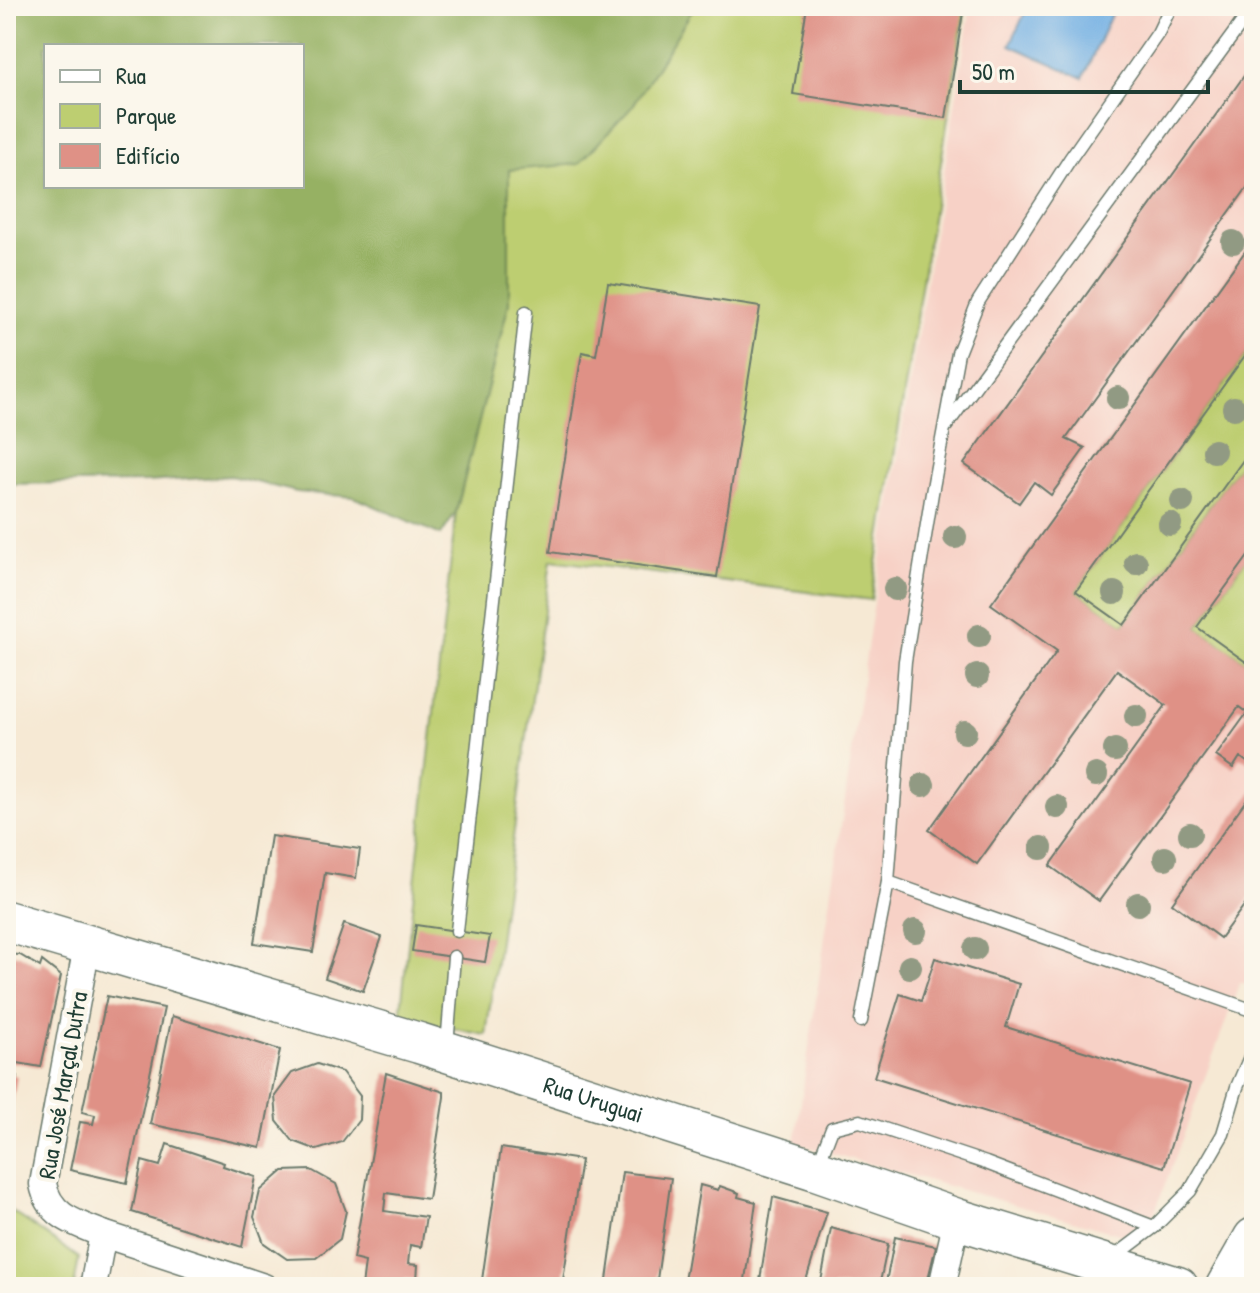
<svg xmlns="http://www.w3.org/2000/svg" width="1260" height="1293" viewBox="0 0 1260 1293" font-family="'Patrick Hand',sans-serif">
<rect width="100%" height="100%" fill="#fbf7ec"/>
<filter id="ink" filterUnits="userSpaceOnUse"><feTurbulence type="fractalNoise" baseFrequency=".0125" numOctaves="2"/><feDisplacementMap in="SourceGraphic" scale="16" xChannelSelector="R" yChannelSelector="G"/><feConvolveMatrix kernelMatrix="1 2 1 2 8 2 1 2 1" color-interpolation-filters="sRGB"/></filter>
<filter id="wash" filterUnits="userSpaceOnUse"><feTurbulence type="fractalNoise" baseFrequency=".006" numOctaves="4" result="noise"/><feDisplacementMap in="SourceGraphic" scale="32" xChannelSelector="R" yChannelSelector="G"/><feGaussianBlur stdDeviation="1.8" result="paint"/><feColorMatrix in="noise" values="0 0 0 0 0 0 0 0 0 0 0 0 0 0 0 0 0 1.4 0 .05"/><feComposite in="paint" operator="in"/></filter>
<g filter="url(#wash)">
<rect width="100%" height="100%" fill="#f6e9d4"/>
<polygon fill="#f7d1c6" points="971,6 1254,6 1254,984 1240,983 1144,1241 795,1143 870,628"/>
<g fill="#bdce71" stroke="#6e8652" stroke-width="2">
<polygon points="695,6 966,6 871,600 551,560 486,1035 400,1018 456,513 509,303 509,170 632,107"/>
<polygon points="1254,343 1254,445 1124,625 1076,591"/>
<polygon points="1254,548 1254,650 1246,662 1197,627"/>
<polygon points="6,1207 79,1258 74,1287 6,1287"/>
</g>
<path fill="#96b163" stroke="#5a774c" stroke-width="2" fill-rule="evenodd" d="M6,6H695L632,107L579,164L509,170V303L456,512L441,535L354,497L297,492L231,476L147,482L6,484ZM46,46H302V186H46Z"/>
<polygon fill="#70aee3" stroke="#48768c" stroke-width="2" points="1028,6 1115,6 1083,78 1010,45"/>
<g id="blocks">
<g fill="#df9186">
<polygon points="807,6 964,6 946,118 793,94"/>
<polygon points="1254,62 1254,178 1066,439 1085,448 1051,495 1034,482 1019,503 964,464"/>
<polygon points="1254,239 1254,343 1076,591 1124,625 1254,445 1254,548 1197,627 1246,662 1254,650 1254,767 1240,757 1233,768 1216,756 1247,713 1239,707 1099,901 1050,866 1166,705 1117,670 977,864 929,830 1057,651 991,604"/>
<polygon points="608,283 760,307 717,577 550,552 582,352 596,355"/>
<polygon points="1254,789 1254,892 1220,938 1172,903"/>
<polygon points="271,836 360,849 356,878 325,873 313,952 254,943"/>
<polygon points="344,924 382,937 363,991 325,978"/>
<polygon points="416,925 490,936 485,962 412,951"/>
<polygon points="6,954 20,955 40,967 42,961 61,976 41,1067 6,1061"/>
<polygon points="935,958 1019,984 1006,1027 1190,1084 1164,1167 874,1077 900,994 921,1001"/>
<polygon points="107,996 164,1008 127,1183 70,1170 80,1122 93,1124 95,1115 82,1112"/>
<polygon points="172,1016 280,1050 261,1148 150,1124"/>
<polygon points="317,1064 342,1072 360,1096 359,1120 342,1142 317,1150 293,1141 277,1121 275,1096 292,1073"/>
<polygon points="6,1073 17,1076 10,1118 6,1117"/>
<polygon points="386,1073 444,1092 444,1097 428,1199 386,1193 384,1211 426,1217 421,1247 410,1245 408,1264 418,1265 417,1280 405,1279 404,1287 362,1287 365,1262 353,1259"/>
<polygon points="167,1144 224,1163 223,1166 256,1177 242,1247 132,1212 142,1161 160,1166"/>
<polygon points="501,1148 581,1160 562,1287 481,1287"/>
<polygon points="311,1170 336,1184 346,1211 340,1239 316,1258 287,1259 264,1243 254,1217 260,1191 283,1171"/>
<polygon points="622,1172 671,1178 656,1287 606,1287"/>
<polygon points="700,1185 718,1190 720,1186 739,1193 738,1197 756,1202 744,1287 683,1287"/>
<polygon points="773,1197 827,1212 804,1287 759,1287"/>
<polygon points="831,1228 888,1244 879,1287 820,1287"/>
<polygon points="895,1237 936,1246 926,1287 885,1287"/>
</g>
</g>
</g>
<g filter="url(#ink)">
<use href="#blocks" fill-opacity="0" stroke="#6a796c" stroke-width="2"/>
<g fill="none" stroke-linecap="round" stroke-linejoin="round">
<defs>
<g id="lane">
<polyline points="946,426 1254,6"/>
<polyline points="888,882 1254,1011"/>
<polyline points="457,931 526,312"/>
<polyline points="861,1021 888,882 905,661 932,493 958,353 978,302 1070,159 1158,33 1171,6"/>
<polyline points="447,1046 454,957"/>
<polyline points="817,1167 832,1128 860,1121 986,1163 1154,1227"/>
<polyline points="1113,1258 1154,1227 1190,1191 1223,1134 1237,1087 1250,1057 1254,1059"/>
</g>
<g id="street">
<path d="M87,946L43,1184C49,1216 75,1223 103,1234L93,1287"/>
<polyline points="103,1234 264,1287"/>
<polyline points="942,1287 957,1219"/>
</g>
<g id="primary">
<path id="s1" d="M6,921L419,1043L816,1170L957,1219L1178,1287"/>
<polyline points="1226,1287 1254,1238"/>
</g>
</defs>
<use href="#lane" stroke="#6a796c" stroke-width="15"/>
<use href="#street" stroke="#6a796c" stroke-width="29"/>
<use href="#primary" stroke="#6a796c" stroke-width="43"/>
<use href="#lane" stroke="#fff" stroke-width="12"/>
<use href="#street" stroke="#fff" stroke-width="26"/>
<use href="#primary" stroke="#fff" stroke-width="40"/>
</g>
<g fill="#919a83">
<circle cx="1233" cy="242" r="12"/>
<circle cx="1118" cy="398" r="12"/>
<circle cx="1234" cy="408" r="12"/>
<circle cx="1214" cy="451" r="12"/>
<circle cx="1182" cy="501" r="12"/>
<circle cx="1170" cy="524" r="12"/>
<circle cx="955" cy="537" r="12"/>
<circle cx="1136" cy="563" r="12"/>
<circle cx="895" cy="589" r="12"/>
<circle cx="1114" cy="593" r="12"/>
<circle cx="979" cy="636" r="12"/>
<circle cx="977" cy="676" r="12"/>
<circle cx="1136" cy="716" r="12"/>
<circle cx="965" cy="732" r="12"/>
<circle cx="1115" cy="750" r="12"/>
<circle cx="1096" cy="775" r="12"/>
<circle cx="923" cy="785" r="12"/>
<circle cx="1057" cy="807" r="12"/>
<circle cx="1190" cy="834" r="12"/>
<circle cx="1041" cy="848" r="12"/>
<circle cx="1165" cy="858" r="12"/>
<circle cx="1138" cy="904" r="12"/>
<circle cx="915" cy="931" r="12"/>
<circle cx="975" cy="949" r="12"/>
<circle cx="910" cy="967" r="12"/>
</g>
</g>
<g text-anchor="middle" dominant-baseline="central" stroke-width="8" stroke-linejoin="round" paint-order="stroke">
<g font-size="24" fill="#1f3d34" stroke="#fbf7ec">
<text transform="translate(62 1085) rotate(-80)">Rua José Marçal Dutra</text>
<text stroke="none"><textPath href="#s1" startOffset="614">Rua Uruguai</textPath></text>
</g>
</g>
<rect width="1260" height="1293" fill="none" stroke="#fbf7ec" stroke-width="32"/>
<rect x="44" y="44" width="260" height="144" fill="#fbf7ec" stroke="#a3ada2" stroke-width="2"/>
<rect x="60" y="70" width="40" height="12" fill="#ffffff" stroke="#a3ada2" stroke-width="2"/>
<text x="116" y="84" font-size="24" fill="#1f3d34">Rua</text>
<rect x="60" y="104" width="40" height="24" fill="#bdce71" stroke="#a3ada2" stroke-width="2"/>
<text x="116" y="124" font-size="24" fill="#1f3d34">Parque</text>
<rect x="60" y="144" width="40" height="24" fill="#df9186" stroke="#a3ada2" stroke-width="2"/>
<text x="116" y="164" font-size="24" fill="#1f3d34">Edifício</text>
<path d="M960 80v12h248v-12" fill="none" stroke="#1f3d34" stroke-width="4"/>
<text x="972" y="80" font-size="24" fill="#1f3d34" stroke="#fbf7ec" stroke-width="6" paint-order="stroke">50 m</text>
</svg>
